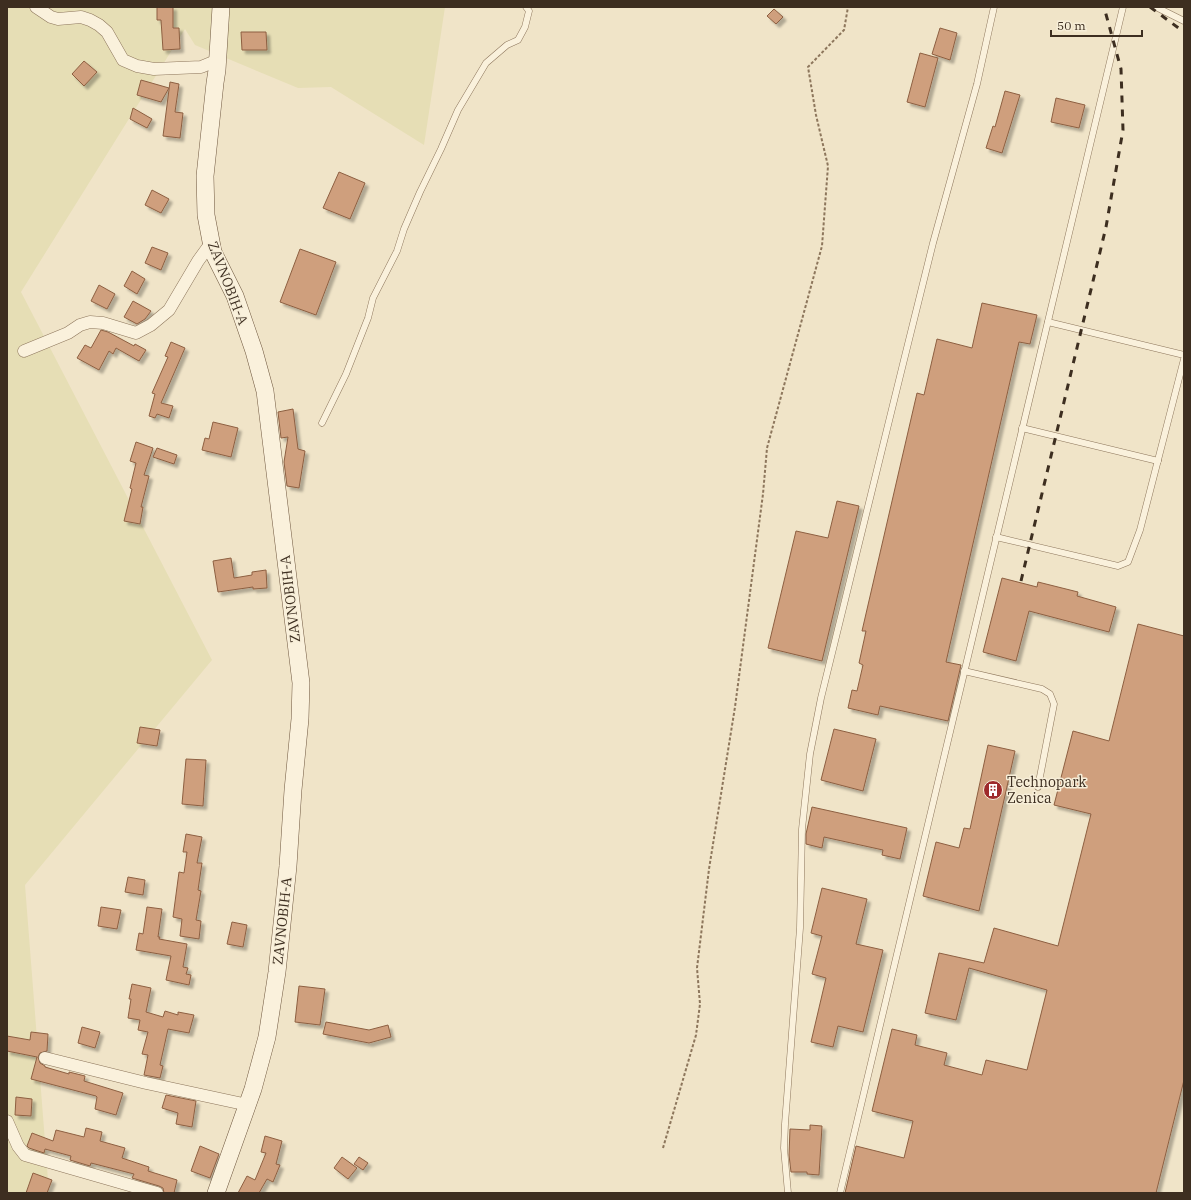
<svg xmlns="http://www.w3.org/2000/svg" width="1191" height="1200" viewBox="0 0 1191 1200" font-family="'IBM Plex Serif',serif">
<defs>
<filter id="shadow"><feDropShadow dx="3.5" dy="3.5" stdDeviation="1" flood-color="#0004"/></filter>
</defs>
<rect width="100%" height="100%" fill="#f0e4c8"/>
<polygon fill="#e6deb5" points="7,7 445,7 424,145 331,87 298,88 195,45 185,29 21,292 212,660 25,885 49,1193 7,1193"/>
<g fill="#cf9f7d" stroke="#8d5f41" filter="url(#shadow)">
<polygon points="157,7 173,7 173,28 179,28 180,49 163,50 161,20 157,20"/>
<polygon points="774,9 783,17 776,24 767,16"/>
<polygon points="940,28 957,33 950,60 932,54"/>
<polygon points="241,32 266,32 267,50 242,50"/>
<polygon points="920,53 938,58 925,107 907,102"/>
<polygon points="84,61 97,72 84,86 72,74"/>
<polygon points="141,80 169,88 161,102 137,95"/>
<polygon points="170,82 179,84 175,112 183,113 180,138 163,136"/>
<polygon points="1005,91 1020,95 1002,153 986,148 993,126 995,127"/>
<polygon points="1056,98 1085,105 1079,128 1051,122"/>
<polygon points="133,108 152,119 147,128 130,119"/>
<polygon points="339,172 365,183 350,219 323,208"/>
<polygon points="152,190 169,199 161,213 145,205"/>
<polygon points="152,247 168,253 161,270 145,263"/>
<polygon points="300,249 336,262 316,315 280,302"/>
<polygon points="132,271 145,279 137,294 124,286"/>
<polygon points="99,285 115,294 107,309 91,301"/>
<polygon points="133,301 151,311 145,319 137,324 124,317"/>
<polygon points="982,303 1037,315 1030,344 1019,342 946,662 961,665 948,721 880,706 878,715 848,708 852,690 857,691 863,665 859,663 866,631 862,631 917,393 924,395 937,339 972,348"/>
<polygon points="101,330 108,332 134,346 135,344 146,350 139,361 116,348 113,354 109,351 99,370 77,358 85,345 91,348"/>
<polygon points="171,342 185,348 161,403 173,406 169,418 157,414 155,418 149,416 155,394 152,393 168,357 165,356"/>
<polygon points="293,409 298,449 305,451 299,488 287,486 284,462 288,437 281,438 278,412"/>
<polygon points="213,422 238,428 231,457 202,450 205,438 209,439"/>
<polygon points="136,442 153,448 144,475 149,476 141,507 143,507 140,524 124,521 132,489 130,488 136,463 130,461"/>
<polygon points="157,448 177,455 174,464 153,457"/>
<polygon points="837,501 859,506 822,661 768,648 796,531 828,538"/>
<polygon points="231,558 234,578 252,575 252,572 266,570 267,588 253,589 253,587 218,592 213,561"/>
<polygon points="1002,578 1037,587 1038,582 1078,592 1077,596 1116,607 1109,632 1029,611 1016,661 983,652"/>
<polygon points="1138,624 1184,636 1184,1080 1156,1193 845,1193 856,1146 904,1158 913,1121 872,1111 892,1029 917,1035 915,1045 947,1053 944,1065 982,1075 986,1060 1027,1070 1047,990 969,968 956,1020 925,1013 939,953 984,963 994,928 1058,946 1091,814 1054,805 1073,731 1109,741"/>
<polygon points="140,727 160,730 157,746 137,743"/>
<polygon points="834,729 876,739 863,791 821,780"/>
<polygon points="988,745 1015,751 979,911 923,896 936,842 959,848 964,828 970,829"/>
<polygon points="186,759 206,760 203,806 182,804"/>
<polygon points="812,807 907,828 900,859 882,855 883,850 824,837 822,848 806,844 806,834"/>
<polygon points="186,834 202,837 197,863 202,863 198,890 201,891 196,920 201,921 199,939 180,936 182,919 173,917 179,872 184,873 187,852 183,852"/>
<polygon points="128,877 145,880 143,895 125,892"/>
<polygon points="822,888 867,899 856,944 883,950 863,1032 838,1026 833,1047 811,1042 826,978 812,974 822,936 811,933"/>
<polygon points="101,907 121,910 117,929 98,926"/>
<polygon points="147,907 162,909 158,937 160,937 159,939 187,944 183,967 188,968 186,974 191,975 189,985 166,980 171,956 136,950 139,933 143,934"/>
<polygon points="232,922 247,925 243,947 227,944"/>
<polygon points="132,984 151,988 146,1012 163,1017 165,1011 178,1015 178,1012 194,1015 189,1033 168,1029 160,1065 163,1066 160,1078 144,1075 148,1055 142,1054 148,1032 138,1030 140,1020 128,1018 131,999 129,999"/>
<polygon points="299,986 325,989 320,1025 295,1022"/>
<polygon points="326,1022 369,1030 388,1025 391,1037 369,1043 323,1034"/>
<polygon points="82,1027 100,1032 95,1048 78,1043"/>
<polygon points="31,1032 48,1034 47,1051 40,1053 38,1057 40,1063 45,1066 45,1067 69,1074 69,1072 85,1076 84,1081 123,1093 116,1115 95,1109 97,1097 96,1096 31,1079 37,1057 7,1051 7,1036 30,1040"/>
<polygon points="166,1095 196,1101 192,1127 176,1124 178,1113 162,1108"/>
<polygon points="16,1097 32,1099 31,1116 15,1115"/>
<polygon points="810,1125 822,1126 819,1175 807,1174 807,1172 791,1172 789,1155 790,1129 810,1130"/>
<polygon points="86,1128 102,1132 100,1141 125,1148 122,1158 149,1167 148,1171 177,1180 174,1193 164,1193 163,1188 159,1186 132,1178 134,1174 91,1163 90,1166 70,1160 71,1156 45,1149 44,1153 29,1148 27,1146 32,1133 53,1141 56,1130 84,1137"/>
<polygon points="265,1136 282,1141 276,1164 280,1165 273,1182 267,1179 259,1193 238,1193 247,1176 255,1180 266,1153 261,1152"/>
<polygon points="200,1146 219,1154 210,1178 191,1171"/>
<polygon points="342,1157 357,1168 348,1179 334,1168"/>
<polygon points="359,1157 368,1163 363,1170 354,1164"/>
<polygon points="33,1173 52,1180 47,1193 26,1193"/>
</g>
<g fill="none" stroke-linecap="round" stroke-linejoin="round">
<defs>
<g id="service">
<polyline points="1156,7 1184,21"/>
<polyline points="1048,322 1184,355"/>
<polyline points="322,423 346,374 368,318 373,298 397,251 404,229 420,192 441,149 458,110 486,63 507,45 518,40 525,27 529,11 526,7"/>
<polyline points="1022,428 1158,461"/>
<polyline points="996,537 1118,566 1128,562 1140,530 1184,359"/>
<polyline points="964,671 1042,689 1050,694 1054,704 1038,787"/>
<polyline points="788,1193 784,1148 785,1124 800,928 802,829 810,754 821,698 903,364 933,243 977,84 994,7"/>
<polyline points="840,1193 1123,7"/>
</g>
<g id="minor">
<polyline points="36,7 51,17 58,19 81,17 90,20 99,25 107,32 123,60 137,66 154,69 201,67 218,60"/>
<polyline points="24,351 68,333 80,325 90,322 103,323 136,333 151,325 169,310 198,261 211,243"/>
<polyline points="45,1058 146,1083 248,1105"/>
<polyline points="7,1121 18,1146 25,1155 157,1193"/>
</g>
<polyline id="secondary" points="216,1193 253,1089 267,1037 277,972 288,866 293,790 300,719 301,683 265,391 254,351 235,296 213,252 206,215 205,176 215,83 217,70 221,7"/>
</defs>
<use href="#service" stroke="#8d765c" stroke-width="7"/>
<use href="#minor" stroke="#8d765c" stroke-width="13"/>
<use href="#secondary" stroke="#6f573f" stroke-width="18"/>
<polyline stroke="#8d765c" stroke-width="2" stroke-dasharray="3 2" stroke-linecap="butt" points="663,1148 696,1035 700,1004 697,968 709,869 735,707 763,494 767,448 822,246 828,166 816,115 808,67 844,30 848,7"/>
<use href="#service" stroke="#faf1dc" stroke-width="6"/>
<use href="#minor" stroke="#faf1dc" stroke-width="12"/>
<use href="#secondary" stroke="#faf1dc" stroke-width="17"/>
<g stroke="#3d2e20" stroke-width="3" stroke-dasharray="7 7" stroke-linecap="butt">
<polyline points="1150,7 1184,32"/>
<polyline points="1021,581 1106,227 1123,130 1121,69 1104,7"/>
</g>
</g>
<defs>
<symbol id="building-disc" viewBox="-11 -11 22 22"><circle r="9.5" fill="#9e2a2b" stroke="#f7eed8"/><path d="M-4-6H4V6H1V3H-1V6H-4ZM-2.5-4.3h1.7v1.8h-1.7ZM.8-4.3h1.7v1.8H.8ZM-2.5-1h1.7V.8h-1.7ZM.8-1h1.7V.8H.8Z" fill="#fff"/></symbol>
</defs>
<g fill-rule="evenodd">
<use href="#building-disc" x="982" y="779" width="22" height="22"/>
</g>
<g text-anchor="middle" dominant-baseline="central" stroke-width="3" stroke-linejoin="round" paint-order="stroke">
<g font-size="14" fill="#3d2e20" stroke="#f7eed8">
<text transform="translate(228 283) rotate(69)">ZAVNOBIH-A</text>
<text transform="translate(290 599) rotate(-97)">ZAVNOBIH-A</text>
<text transform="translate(282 921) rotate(-84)">ZAVNOBIH-A</text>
</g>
<g font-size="14" fill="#3d2e20" stroke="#f7eed8" text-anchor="start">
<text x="1007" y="782">Technopark<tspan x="1007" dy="16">Zenica</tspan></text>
</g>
</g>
<rect width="1191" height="1200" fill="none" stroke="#3d2e20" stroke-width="16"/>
<path d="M1051 30v6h91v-6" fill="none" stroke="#3d2e20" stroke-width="2"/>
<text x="1057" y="30" font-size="12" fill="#3d2e20" stroke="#f7eed8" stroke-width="3" paint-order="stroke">50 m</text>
</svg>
